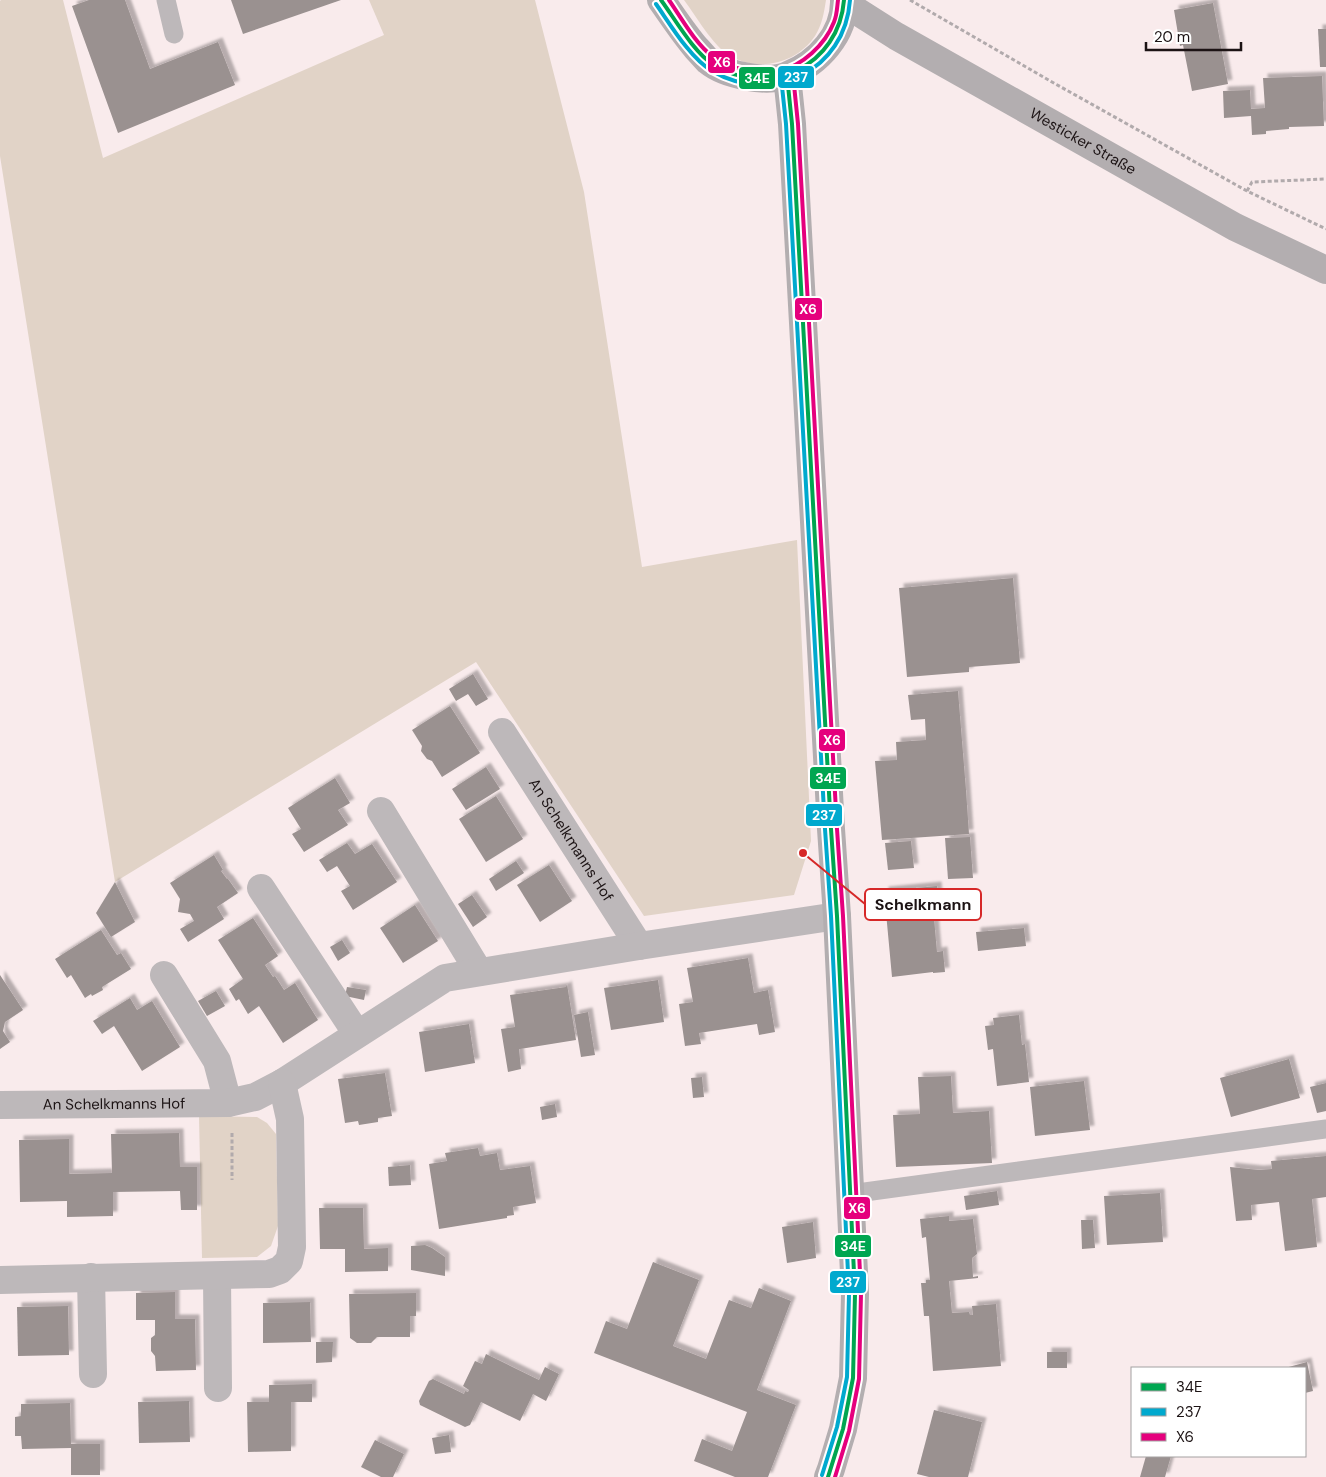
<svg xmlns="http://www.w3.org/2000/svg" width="1326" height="1477" viewBox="0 0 1326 1477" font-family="'DM Sans',sans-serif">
<defs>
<filter id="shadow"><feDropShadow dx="4.5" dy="-4.5" stdDeviation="1" flood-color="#0004"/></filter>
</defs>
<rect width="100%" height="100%" fill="#f9ebec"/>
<g fill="#e1d3c7">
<polygon points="1,0 63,0 103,158 384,35 369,0 535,0 584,192 642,567 797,540 811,841 794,895 644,916 476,662 115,882 0,156 0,1"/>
<path d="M684,0H826C824,13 822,25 815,36C796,64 759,72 730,56C713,46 696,16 684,0Z"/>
<polygon points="199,1116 257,1117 267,1123 276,1134 278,1226 271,1246 257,1257 202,1258"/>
</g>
<g fill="#9a9190" filter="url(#shadow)">
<polygon points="89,0 125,0 150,69 218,42 235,85 118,133 72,6"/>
<polygon points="231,0 341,0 243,34"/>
<polygon points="1213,3 1228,84 1192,91 1183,45 1180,46 1174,10"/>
<polygon points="1318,29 1326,29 1326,67 1320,67"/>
<polygon points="1322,76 1324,126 1289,127 1289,129 1266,131 1266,134 1252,135 1251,116 1224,118 1223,91 1250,90 1251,109 1265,108 1263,78"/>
<polygon points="1013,578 1020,663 969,667 969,672 907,677 899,588"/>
<polygon points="473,674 488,699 476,706 468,694 456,701 449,689"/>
<polygon points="958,691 966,790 969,834 882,840 875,761 897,760 896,742 926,740 925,719 911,720 908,695"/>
<polygon points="450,706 480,753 442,777 432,761 427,759 421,751 422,746 412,730"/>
<polygon points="486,767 500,789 466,810 452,789"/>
<polygon points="335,778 350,803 338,810 348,825 304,852 292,834 301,829 288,808"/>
<polygon points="496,796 523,839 486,862 459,819"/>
<polygon points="970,837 973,878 948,879 945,838"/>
<polygon points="911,841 914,868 888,870 885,843"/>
<polygon points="347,843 355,854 372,844 397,882 353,910 341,891 350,886 337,866 327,872 319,860"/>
<polygon points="214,855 223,870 221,871 227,879 228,879 238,893 217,907 224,919 188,942 180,929 194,921 190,914 178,912 180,899 170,883"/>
<polygon points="516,861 524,873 496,891 489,879"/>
<polygon points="549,865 572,901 540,922 517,885"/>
<polygon points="115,882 135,922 111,937 96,913"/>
<polygon points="937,886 939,906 933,907 937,952 943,951 945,972 933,973 933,972 892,977 884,891"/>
<polygon points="472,895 487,917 473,927 458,904"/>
<polygon points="415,905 438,941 403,963 380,928"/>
<polygon points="253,918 278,956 265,965 273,977 275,976 284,990 295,983 318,1020 283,1043 259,1006 248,1014 239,999 236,1001 229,989 243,979 218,940"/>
<polygon points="1024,928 1026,946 978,951 976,932"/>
<polygon points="101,930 117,955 121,953 131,969 102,987 103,990 92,996 91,994 85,998 71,975 67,978 55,959"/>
<polygon points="342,940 350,953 338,961 330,947"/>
<polygon points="748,958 754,993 768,990 775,1032 759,1035 757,1024 699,1033 701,1044 685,1046 679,1004 693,1002 687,968"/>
<polygon points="0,975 23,1010 5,1022 3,1031 10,1042 0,1049"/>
<polygon points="658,980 664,1022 611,1030 604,988"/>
<polygon points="567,984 576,1040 520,1049 519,1049 521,1069 508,1072 501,1029 515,1027 510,995 566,987"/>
<polygon points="347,987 366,990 364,1000 345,996"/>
<polygon points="216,991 225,1006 207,1016 198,1001"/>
<polygon points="130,998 137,1010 152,1001 180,1047 142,1071 114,1026 102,1034 93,1021"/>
<polygon points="588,1012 595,1055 581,1057 574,1015"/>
<polygon points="1019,1015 1022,1045 1025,1044 1029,1082 997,1086 993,1049 988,1050 985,1026 994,1025 993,1018"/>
<polygon points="469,1024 475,1063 425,1072 419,1032"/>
<polygon points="1289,1059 1300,1098 1231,1117 1220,1078"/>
<polygon points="385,1073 392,1116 378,1118 378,1122 359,1125 358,1121 345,1123 338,1079"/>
<polygon points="951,1076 953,1113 989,1111 992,1163 896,1167 893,1115 920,1114 918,1077"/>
<polygon points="702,1077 704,1097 693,1098 691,1078"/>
<polygon points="1084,1081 1090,1130 1035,1136 1030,1087"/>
<polygon points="1326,1083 1326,1111 1317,1113 1310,1087"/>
<polygon points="555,1104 557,1117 542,1120 540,1107"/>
<polygon points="179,1133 180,1167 197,1167 197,1210 181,1210 180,1191 113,1192 113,1216 67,1217 67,1201 20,1202 19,1140 69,1139 69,1174 112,1173 111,1134"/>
<polygon points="478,1148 480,1156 497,1153 500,1170 530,1166 536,1203 513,1207 514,1215 507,1216 507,1218 439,1229 429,1164 447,1161 445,1153"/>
<polygon points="1326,1156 1326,1197 1312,1199 1317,1247 1285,1251 1279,1202 1251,1205 1252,1220 1236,1221 1230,1167 1259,1170 1272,1169 1271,1161"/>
<polygon points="410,1165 411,1185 389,1186 388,1167"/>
<polygon points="997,1191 999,1205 966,1210 964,1196"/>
<polygon points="1160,1193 1163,1242 1107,1245 1104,1196"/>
<polygon points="319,1208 363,1208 364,1249 388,1248 388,1271 345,1272 345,1249 320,1249"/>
<polygon points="949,1216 949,1221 973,1219 977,1254 972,1258 973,1277 978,1276 978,1278 949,1281 952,1313 969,1312 970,1315 973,1315 972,1306 996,1304 1001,1366 933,1371 929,1316 924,1316 921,1283 926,1283 926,1280 930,1280 926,1237 922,1238 920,1219"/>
<polygon points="1081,1220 1093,1220 1095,1248 1082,1249"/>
<polygon points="813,1222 816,1258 787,1263 782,1227"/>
<polygon points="425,1245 432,1248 445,1257 445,1276 411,1270 411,1246"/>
<polygon points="653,1262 699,1280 673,1346 706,1359 729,1300 751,1308 759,1288 791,1301 757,1390 796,1405 768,1477 735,1477 694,1461 702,1439 732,1451 747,1412 594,1353 606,1321 627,1329"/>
<polygon points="175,1292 175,1319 195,1319 196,1370 156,1371 155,1356 151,1351 151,1338 155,1335 155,1320 136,1320 136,1293"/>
<polygon points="416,1293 416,1316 410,1316 410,1337 377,1337 371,1343 357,1343 350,1338 349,1294"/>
<polygon points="310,1302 311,1342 263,1343 263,1303"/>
<polygon points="68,1306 69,1355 18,1356 17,1307"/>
<polygon points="316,1342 333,1342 332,1362 316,1363"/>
<rect x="1047" y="1352" width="20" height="16"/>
<polygon points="486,1354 539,1380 545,1367 559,1374 546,1401 533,1394 520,1421 481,1402 470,1425 465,1427 420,1405 419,1401 429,1381 433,1379 464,1394 465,1391 468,1392 469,1390 463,1386 475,1361 482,1364"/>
<polygon points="1307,1362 1313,1391 1305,1393 1305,1368 1285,1368"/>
<polygon points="312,1384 312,1402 291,1402 291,1451 248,1452 247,1402 269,1402 269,1385"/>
<polygon points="189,1401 190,1442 139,1443 138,1402"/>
<polygon points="70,1403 71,1444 100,1444 100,1475 71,1475 71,1448 22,1449 21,1436 15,1436 15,1417 21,1416 21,1404"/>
<polygon points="934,1410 982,1422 968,1477 929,1477 917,1474"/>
<polygon points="449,1435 451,1452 435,1454 432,1438"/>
<polygon points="375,1440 404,1454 393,1477 381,1477 361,1467"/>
<polygon points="1146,1456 1171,1456 1165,1477 1140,1477"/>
</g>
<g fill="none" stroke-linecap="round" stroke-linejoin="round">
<g stroke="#b1aaac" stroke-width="3" stroke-dasharray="4 2.5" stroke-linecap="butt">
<polyline points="910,0 1052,82 1247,191 1326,229"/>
<polyline points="1247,191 1252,182 1326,179"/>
<polyline points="232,1133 232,1180"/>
</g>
<g stroke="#bdb8ba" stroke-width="19">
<polyline points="166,0 174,34"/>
<polyline points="850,1194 1326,1129"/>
</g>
<g stroke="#bdb8ba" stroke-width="28">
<path id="s1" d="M502,732L639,946"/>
<polyline points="381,811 479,972"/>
<polyline points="261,888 357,1034"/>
<polyline points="164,975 217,1061 228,1103"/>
<path id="s2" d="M0,1105L228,1103L255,1097L282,1083L445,978L639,946L837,916"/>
<polyline points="217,1276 218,1388"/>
<polyline points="91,1277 93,1374"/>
<polyline points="0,1280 269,1274 280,1270 289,1261 292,1247 290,1119 282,1083"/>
</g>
<g stroke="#b3aeb0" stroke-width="28">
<path d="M661,0C673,17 684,34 697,49C701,53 704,57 708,61C725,75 767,84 788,75C818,63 845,34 844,0"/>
<path id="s3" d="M844,3L896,36L1235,227L1326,270"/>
<polyline points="787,76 792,124 831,829 837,916 855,1294 853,1378 843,1429 831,1469 828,1477"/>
</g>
<defs>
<g id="bus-1">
<path d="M661,0C675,19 694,53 714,65C770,99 839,65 844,0"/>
<polyline points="787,76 792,124 831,829 837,916 855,1294 853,1378 843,1429 828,1477"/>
</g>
<g id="bus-2">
<path d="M656,4C670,24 690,58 712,71C772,106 845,71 850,0"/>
<polyline points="781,77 786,124 825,829 831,916 849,1294 847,1377 837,1427 822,1475"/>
</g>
<g id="bus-3">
<path d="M669,0C682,19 695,43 713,57C721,63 731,67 741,69C753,72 766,74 779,71C802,66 825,45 834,22C837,15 837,8 838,0"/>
<polyline points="793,75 798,124 837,829 843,916 861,1294 859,1379 849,1431 835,1477"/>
</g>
</defs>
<use href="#bus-1" stroke="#fff" stroke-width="8"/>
<use href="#bus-2" stroke="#fff" stroke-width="8"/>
<use href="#bus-3" stroke="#fff" stroke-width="8"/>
<use href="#bus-1" stroke="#00a651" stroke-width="4"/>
<use href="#bus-2" stroke="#00a9ce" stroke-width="4"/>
<use href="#bus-3" stroke="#e5007d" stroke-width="4"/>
</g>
<g text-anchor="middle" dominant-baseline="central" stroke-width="5" stroke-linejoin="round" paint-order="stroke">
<g font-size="15" fill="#1c1314" stroke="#fff">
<text stroke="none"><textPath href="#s3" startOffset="276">Westicker Straße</textPath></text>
<text stroke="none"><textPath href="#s1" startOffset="128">An Schelkmanns Hof</textPath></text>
<text stroke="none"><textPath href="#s2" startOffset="114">An Schelkmanns Hof</textPath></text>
</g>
</g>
<path fill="none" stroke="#d62828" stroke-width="2" d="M803 853L865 904"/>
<circle fill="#d62828" stroke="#fff" stroke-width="2" cx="803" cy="853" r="5"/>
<rect fill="#fff" stroke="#d62828" stroke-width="2" x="865" y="889" width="116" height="31" rx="5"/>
<g font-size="16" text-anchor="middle" font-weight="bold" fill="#1c1314">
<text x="923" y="910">Schelkmann</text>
</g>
<g stroke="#fff" stroke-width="2">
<rect x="707" y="50" width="29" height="24" rx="5" fill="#e5007d"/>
<rect x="777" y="65" width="38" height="24" rx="5" fill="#00a9ce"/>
<rect x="738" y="66" width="38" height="24" rx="5" fill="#00a651"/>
<rect x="794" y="297" width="29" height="24" rx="5" fill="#e5007d"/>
<rect x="818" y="728" width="28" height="24" rx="5" fill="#e5007d"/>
<rect x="809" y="766" width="38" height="24" rx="5" fill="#00a651"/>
<rect x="805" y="803" width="38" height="24" rx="5" fill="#00a9ce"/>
<rect x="843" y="1196" width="28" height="24" rx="5" fill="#e5007d"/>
<rect x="834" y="1234" width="38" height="24" rx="5" fill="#00a651"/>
<rect x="829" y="1270" width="38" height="24" rx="5" fill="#00a9ce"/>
</g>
<g font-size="14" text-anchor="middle" font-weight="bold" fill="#fff">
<text x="722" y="67">X6</text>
<text x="796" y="82">237</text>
<text x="757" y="83">34E</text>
<text x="808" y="314">X6</text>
<text x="832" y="745">X6</text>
<text x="828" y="783">34E</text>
<text x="824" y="820">237</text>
<text x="857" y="1213">X6</text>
<text x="853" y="1251">34E</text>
<text x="848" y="1287">237</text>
</g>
<rect x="1131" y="1367" width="175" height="90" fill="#ffffff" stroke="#a4a1a1"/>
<rect x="1141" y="1383" width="25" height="8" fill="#00a651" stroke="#a4a1a1"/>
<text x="1176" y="1392" font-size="15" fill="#1c1314">34E</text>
<rect x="1141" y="1408" width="25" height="8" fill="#00a9ce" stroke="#a4a1a1"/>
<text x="1176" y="1417" font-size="15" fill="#1c1314">237</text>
<rect x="1141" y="1433" width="25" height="8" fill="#e5007d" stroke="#a4a1a1"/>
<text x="1176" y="1442" font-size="15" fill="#1c1314">X6</text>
<path d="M1146 42v8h95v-8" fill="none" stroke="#1c1314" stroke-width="2.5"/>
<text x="1154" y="42" font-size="15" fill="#1c1314" stroke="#ffffff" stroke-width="4" paint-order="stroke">20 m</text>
</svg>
